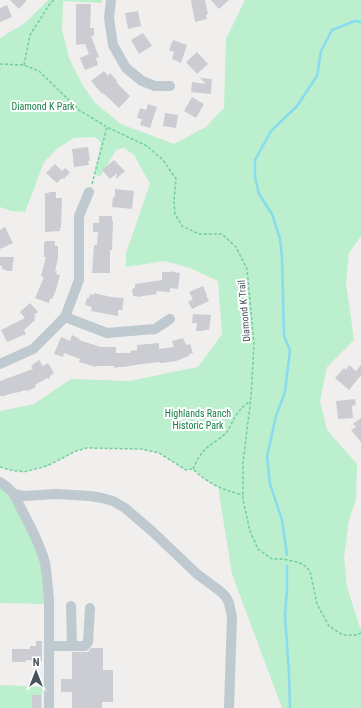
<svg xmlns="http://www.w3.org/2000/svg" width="361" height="708" viewBox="0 0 361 708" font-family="'Roboto Condensed',sans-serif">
<rect width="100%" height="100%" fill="#f1eeee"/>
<g fill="#bbefcd">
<path d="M48,0H102V3L63,1L62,30L69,58L82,84L95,103L121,124L174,144L206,127L224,108L226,39L245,0H361V236L349,253L346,282L354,340L327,367L320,401L327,430L357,464L356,499L349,520L344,558L347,587L360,628H361V708H282L232,574L218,487C208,482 200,476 193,469L186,470L159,453L141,449L87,448L76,451L47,466L24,472L10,470L0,467V411L34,404L71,379L129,381L198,367L222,334L218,281L190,268L165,261L126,267V253L150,184L134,155L124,148L116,150L100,177L94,174L101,143L95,137L74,138L58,148L44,162L25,212L11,211L0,207V38L25,23Z"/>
<polygon points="0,482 7,487 41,557 45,604 0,603"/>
<polygon points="0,685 42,687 42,708 0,708"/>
</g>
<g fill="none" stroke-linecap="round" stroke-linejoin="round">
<g stroke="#87dced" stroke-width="2.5">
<polyline points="287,555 282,520 270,484 267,457 276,416 285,392 290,350 284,336 282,258 280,239 272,214 259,194 255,177 255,160 271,131 297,106 317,76 321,51 332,30 355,21 361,22"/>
<polyline points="287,566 287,589 285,615 289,674 290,708"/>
</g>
</g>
<g fill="#cbcdd3">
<polygon points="10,0 27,0 19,9"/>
<polygon points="191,0 205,0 208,14 206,15 207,19 195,22"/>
<polygon points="211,0 229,0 219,9"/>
<polygon points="76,4 91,4 90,28 94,28 94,36 91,36 99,57 96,58 98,65 85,70 80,58 89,54 85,44 76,45"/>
<polygon points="7,5 12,17 0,22 0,8"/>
<polygon points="138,11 141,26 128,29 125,13"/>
<polygon points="143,33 152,46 139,54 131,40"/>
<polygon points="173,40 187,45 181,63 172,59 174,52 169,50"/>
<polygon points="197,52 208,64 197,74 186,62"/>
<polygon points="104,71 108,76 110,73 117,81 116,82 130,96 119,108 103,93 102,94 91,81"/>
<polygon points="200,78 212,79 211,94 191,92 192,82 206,84"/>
<polygon points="192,97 204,104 196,118 184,111"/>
<polygon points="148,104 157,107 150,128 140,125 142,119 137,118 140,108 146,110"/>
<polygon points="165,113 178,115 176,128 163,126"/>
<polygon points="88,147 90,161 88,161 89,165 74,167 72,149"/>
<polygon points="114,160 125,171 116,179 117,173 110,179 102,170"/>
<polygon points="55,164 62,171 65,168 70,172 64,179 62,178 57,183 46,173"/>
<polygon points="115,189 134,191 132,209 112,207 113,197 115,197"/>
<polygon points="49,192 56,192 56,198 62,198 61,228 60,228 60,231 45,232 45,193 49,193"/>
<polygon points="99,216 112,216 112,221 113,221 112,250 110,250 110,273 92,273 94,245 97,245 98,232 93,232 93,223 99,223"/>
<polygon points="5,227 13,243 0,249 0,230"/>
<polygon points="45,241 55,241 55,246 58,246 58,258 55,271 57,271 56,274 60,275 56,290 52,299 50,299 49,303 35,298 44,277 41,276 46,257 44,257 44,242 45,242"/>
<polygon points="0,257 14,257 12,271 6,271 6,270 2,269 2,266 0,266"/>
<polygon points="172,271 173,272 180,273 178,289 170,288 170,292 156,291 157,294 137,297 137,296 133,296 132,289 135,288 135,284 162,280 162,272 170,272"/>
<polygon points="203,286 207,295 206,295 209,301 192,309 188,302 193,299 189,292"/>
<polygon points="94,293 111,297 124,298 122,310 118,310 118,316 91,311 92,307 85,305 87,298 89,298 90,294 94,295"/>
<polygon points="30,303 38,312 34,315 36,317 34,318 35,320 24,330 26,334 7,342 1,330 25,318 20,312"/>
<polygon points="193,314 211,315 209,330 204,330 204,331 196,331 197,323 192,323"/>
<polygon points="72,335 80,339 79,340 101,347 116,347 116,353 131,353 130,351 137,350 137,345 159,343 159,349 174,347 172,341 183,338 186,345 190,344 193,353 189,354 189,356 176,361 163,363 160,363 159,362 142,364 123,367 118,367 115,368 114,366 97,366 96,367 79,362 80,359 64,353 63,357 54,354 61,337 70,341"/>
<polygon points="39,360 43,366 48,363 54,373 50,376 50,379 47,378 35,385 36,387 30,390 27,391 25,390 19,392 6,395 5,396 0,396 0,381 33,369 31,366"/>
<polygon points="349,365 356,371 361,365 361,375 349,390 335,378 344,368 346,370"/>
<polygon points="355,399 356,405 352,406 353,418 338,419 336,401"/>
<polygon points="361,418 361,442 351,430 356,427 353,424"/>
<polygon points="36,641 42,641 42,661 26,660 26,662 12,662 12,649 30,649 30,646 36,646"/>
<polygon points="91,648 103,648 103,670 113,670 113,702 102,702 102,708 72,708 72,692 61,692 61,679 72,679 72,652 88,652"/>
<rect x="32" y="695" width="9" height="13"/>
</g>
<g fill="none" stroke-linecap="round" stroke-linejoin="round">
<g stroke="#73ce9d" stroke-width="1.5" stroke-dasharray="3 2" stroke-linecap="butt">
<polyline points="0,64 24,65 39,71 79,110 107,127 147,146 163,160 176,179 174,201 175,214 182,226 199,234 222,234 236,247 247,269 254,344 251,397 243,463 243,500 250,531 258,549 272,559 281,559 293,561 303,564 310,571 317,604 329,626 343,635 357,635 361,633"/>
<polyline points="24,65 30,35 51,2 55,0"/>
<polyline points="92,184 107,127"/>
<path d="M0,467L10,470L24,472L47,466L76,451L87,448L141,449L159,453L186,470L193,469C208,484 223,490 243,495"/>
<path d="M193,469C197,460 201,452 209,446C214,442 221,438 226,433C230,428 232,422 235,417C239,410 244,406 250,401"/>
</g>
<g stroke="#bec9d0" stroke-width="10">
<polyline points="111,0 109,18 113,45 126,68 142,81 155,86 170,86"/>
<polyline points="65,317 107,333 155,329 170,319"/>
<polyline points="0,364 33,349 65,317 79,280 79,216 89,192"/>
<polyline points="0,482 7,487 14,494 24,496 57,494 90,496 102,498 113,501 125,508 154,533 197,574 220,591 226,597 229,603 232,617 229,708"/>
<path d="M14,494C24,516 39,539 45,563C47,575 48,587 49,600V708"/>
<polyline points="71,606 72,646"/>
<polyline points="49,646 85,646 88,642 90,608"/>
</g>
</g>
<g text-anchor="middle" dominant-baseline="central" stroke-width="4" stroke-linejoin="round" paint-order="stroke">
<g font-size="10" fill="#157e45" stroke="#fff">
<text x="43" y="106">Diamond K Park</text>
<text x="198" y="413">Highlands Ranch<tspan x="198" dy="12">Historic Park</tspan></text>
</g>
<g font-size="10" fill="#46525c" stroke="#fff">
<text transform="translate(244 311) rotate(-95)">Diamond K Trail</text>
</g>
</g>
<g transform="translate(36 672)" stroke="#ffffff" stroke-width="3" paint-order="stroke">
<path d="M0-3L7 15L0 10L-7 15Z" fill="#46525c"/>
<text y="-6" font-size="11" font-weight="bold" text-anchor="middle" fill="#46525c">N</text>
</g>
</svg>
